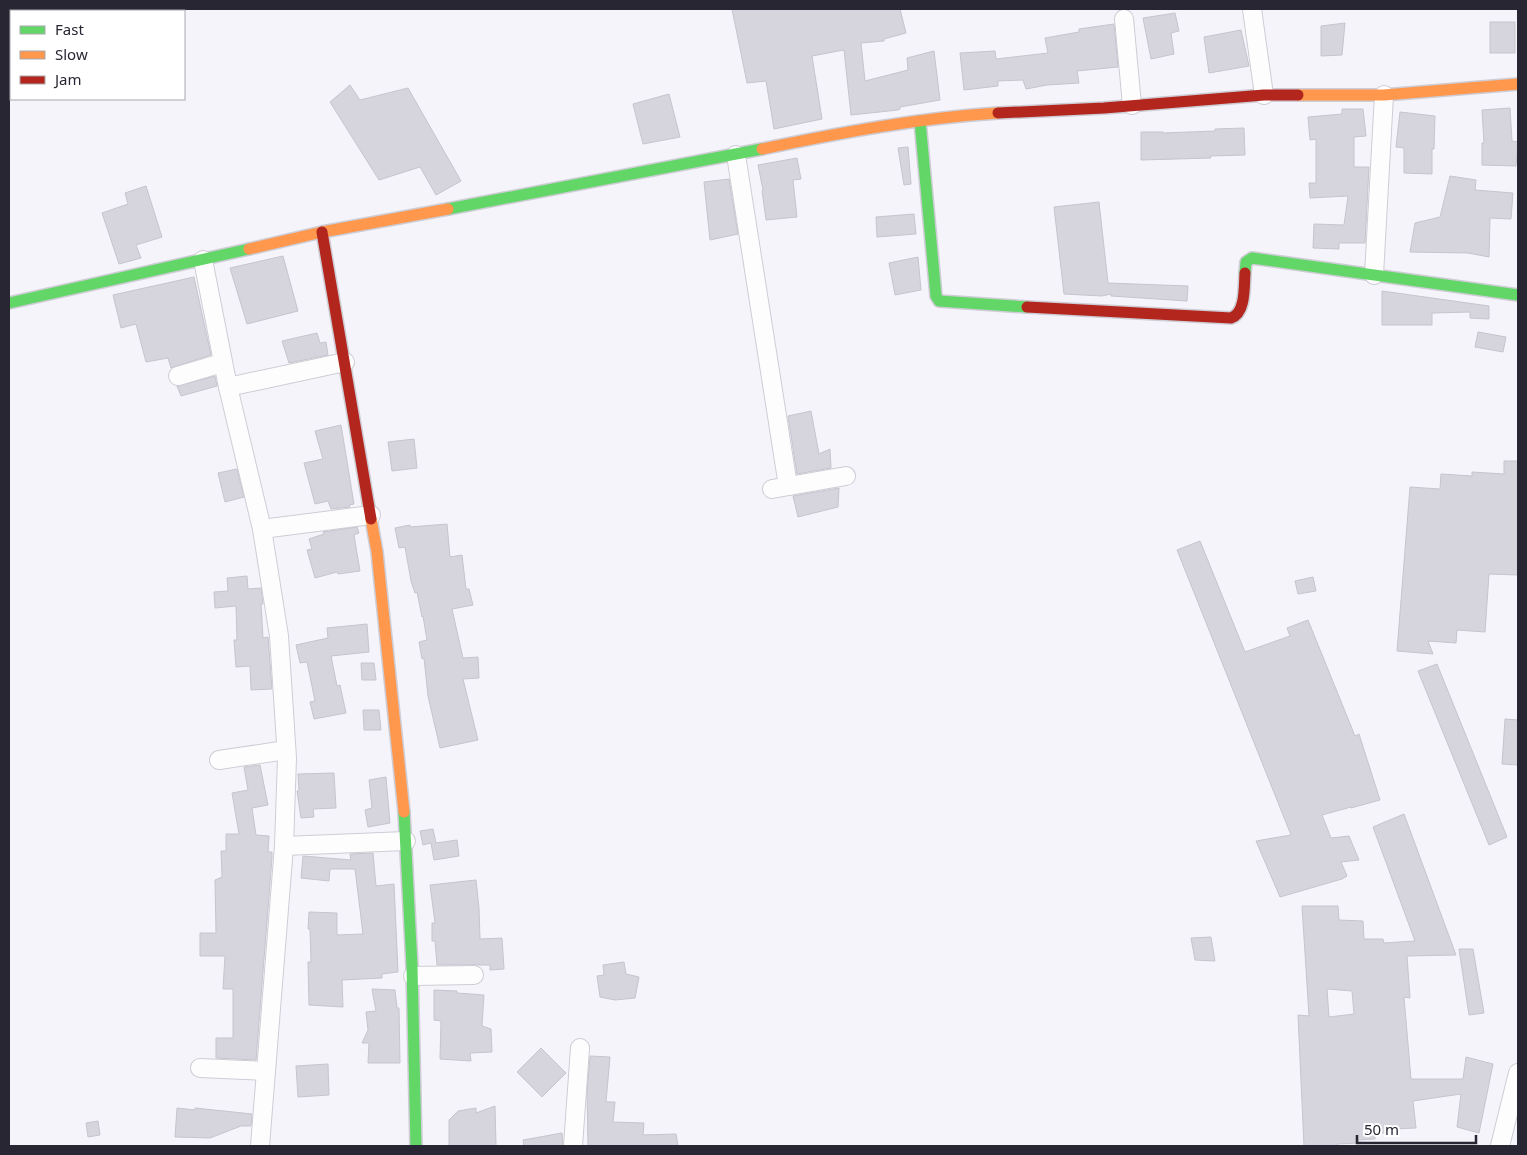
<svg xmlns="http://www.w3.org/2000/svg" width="1527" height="1155" viewBox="0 0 1527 1155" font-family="'Noto Sans',sans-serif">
<rect width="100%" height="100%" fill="#f5f4fa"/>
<g fill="#d6d4dd" stroke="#c6c4cc" fill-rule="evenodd">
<polygon points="732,9 900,9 906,33 884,39 884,41 861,43 865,81 908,70 907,58 934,51 940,100 900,107 900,109 898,110 851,115 844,50 812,56 822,119 774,129 766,81 747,83"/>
<polygon points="1175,13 1179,31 1171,33 1174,54 1151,59 1143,18"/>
<rect x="1490" y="22" width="25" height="31"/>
<polygon points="1345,23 1342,55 1321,56 1321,26"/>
<polygon points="1114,24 1118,67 1077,71 1079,83 1047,85 1026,89 1023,80 998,81 998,86 964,90 960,53 995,51 996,59 1048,53 1045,38 1079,32 1079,29"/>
<polygon points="1241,30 1249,66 1209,73 1204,37"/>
<polygon points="350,85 360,100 408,88 461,181 436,195 420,167 379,180 330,102"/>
<polygon points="669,94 680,137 643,144 633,104"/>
<polygon points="1510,108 1512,141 1518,142 1516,166 1482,165 1482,143 1484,143 1482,110"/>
<polygon points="1342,109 1363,109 1366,136 1354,137 1354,167 1369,167 1365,243 1339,243 1339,249 1313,248 1314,224 1344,225 1348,196 1310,198 1309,183 1316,183 1316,139 1310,140 1308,117 1342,114"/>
<polygon points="1400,112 1435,116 1434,149 1432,149 1432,174 1404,173 1404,148 1396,147"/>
<polygon points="1244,128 1245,155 1210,156 1211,158 1141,160 1141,132 1163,132 1163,133 1215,131 1215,129"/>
<polygon points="908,147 911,184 904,185 898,148"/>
<polygon points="797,158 801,179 793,180 797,217 766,220 762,191 763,190 758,165"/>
<polygon points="1450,176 1476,180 1475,190 1513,193 1511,219 1490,218 1489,257 1468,253 1410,252 1415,223 1440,217"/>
<polygon points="729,179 738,234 710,240 704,182"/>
<polygon points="146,186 162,237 136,245 141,258 119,264 102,213 128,204 125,193"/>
<polygon points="1099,202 1108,283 1188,286 1187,301 1111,296 1111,294 1102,296 1064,294 1054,207"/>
<polygon points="914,214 916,234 877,237 876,217"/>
<polygon points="283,256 298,311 247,324 230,268"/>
<polygon points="918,257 921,290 895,295 889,263"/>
<polygon points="194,277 211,355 171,368 168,358 146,362 136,324 121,328 113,295"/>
<polygon points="1382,291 1489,306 1489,319 1470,318 1470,312 1432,313 1432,325 1382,325"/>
<polygon points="1478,332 1506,337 1503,352 1475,347"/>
<polygon points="317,333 320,343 326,342 328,355 289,363 282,341"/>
<polygon points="215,376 217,386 181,396 177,386"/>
<polygon points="811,411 819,454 830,449 831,468 797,474 788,416"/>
<polygon points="341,425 354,504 349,505 350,507 331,509 328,501 315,504 304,463 323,459 315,431"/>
<polygon points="414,439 417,468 392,471 388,442"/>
<polygon points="1504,461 1518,461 1518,575 1489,574 1485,632 1457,630 1456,643 1428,641 1433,654 1397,651 1410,487 1440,489 1441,474 1472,476 1472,472 1504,474"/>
<polygon points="237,469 244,497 225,502 218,473"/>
<polygon points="839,488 838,507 798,517 793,496"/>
<polygon points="447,524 450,557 462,555 466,589 469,589 473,605 452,609 463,658 478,657 479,678 463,679 478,740 440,748 428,696 424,658 422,659 419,642 427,640 423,616 422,617 417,592 415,593 411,581 405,547 399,548 395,528 410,525 410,527"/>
<polygon points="357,527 359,533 354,535 360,571 338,574 337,572 315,578 307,550 312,549 309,539 324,534 323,532"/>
<polygon points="1200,541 1245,652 1290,636 1287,628 1308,620 1355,736 1359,734 1380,800 1351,808 1351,807 1322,815 1331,838 1349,836 1359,860 1341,862 1347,876 1342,879 1280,897 1256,841 1291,835 1177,550"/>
<polygon points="247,576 248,589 261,588 263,604 261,604 263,638 268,637 272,689 251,690 250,666 236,667 234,640 237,640 236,606 215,608 214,592 228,591 227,578"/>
<polygon points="1313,577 1316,591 1298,594 1295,581"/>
<polygon points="367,624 369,652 331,656 337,686 340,685 346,713 314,719 310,702 315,701 307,662 300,663 296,645 328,638 327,628"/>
<polygon points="361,663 374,663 376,680 362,680"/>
<polygon points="1437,664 1507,837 1489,845 1418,671"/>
<polygon points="363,710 379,710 381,730 364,730"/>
<polygon points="1505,719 1518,720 1518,765 1502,764"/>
<polygon points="260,765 268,805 252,808 256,835 269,836 268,852 272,852 272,858 256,1060 216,1058 216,1038 233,1038 233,989 223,989 225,956 200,956 200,933 216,933 215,880 222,877 221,851 226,851 226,834 239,834 232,793 248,790 244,767"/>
<polygon points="334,773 336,808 313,809 314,817 301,818 297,791 299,791 298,774"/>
<polygon points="386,777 390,823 368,827 365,810 372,808 369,780"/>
<path d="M1404,814L1456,955L1407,956L1410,998L1404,997L1411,1079H1463L1466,1057L1493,1064L1479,1133L1457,1127L1461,1094L1413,1101L1416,1128L1393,1129V1134L1375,1132V1139L1358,1140V1143L1337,1144V1146H1304L1298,1015L1309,1016L1302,906H1338L1339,920L1363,921L1364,939H1383L1384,943L1415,941L1373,827ZM1327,989L1352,991L1354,1014L1329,1017Z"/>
<polygon points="433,829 436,843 457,840 459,856 434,860 431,843 423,845 420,831"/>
<polygon points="373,853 376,886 394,884 398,972 382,974 382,978 342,980 343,1007 309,1005 308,962 311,962 310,929 308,929 309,912 337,913 337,935 363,934 355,869 330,869 329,881 301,878 303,856 351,860 350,854"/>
<polygon points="476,880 479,908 480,939 502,938 504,969 490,970 490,965 437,965 435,941 432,941 432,923 435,923 430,885"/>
<polygon points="1211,937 1215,961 1195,960 1191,938"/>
<polygon points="1459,949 1473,949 1484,1013 1469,1015"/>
<polygon points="624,962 626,974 639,977 635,998 615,1000 600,997 597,976 604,975 603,965"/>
<polygon points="372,989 395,990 397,1008 399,1008 400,1063 368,1063 369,1043 362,1043 368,1030 366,1012 376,1011"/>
<polygon points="434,990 457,991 457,993 484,995 482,1026 491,1029 492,1052 470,1053 471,1061 440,1059 441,1021 434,1020"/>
<polygon points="541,1048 566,1073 542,1097 517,1072"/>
<polygon points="590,1056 610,1057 606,1102 615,1102 613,1122 644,1123 643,1135 676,1134 678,1146 588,1146 587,1092"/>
<polygon points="328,1064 329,1095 298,1097 296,1066"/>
<polygon points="495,1106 496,1146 449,1146 449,1120 458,1111 476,1108 476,1113"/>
<polygon points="177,1108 195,1110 195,1108 252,1114 251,1126 241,1126 210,1138 175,1137"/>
<polygon points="98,1121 100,1135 88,1137 86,1123"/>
<polygon points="562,1133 563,1146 524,1146 523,1140"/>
</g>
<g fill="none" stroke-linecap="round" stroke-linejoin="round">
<defs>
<g id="street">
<polyline points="1252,9 1264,95"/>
<polyline points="1124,19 1132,105"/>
<polyline points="736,155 788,486"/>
<polyline points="203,260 228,387 262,529 279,636 287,758 284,846 260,1146"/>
<polyline points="1374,275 1384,95"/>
<polyline points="178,376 222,363"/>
<polyline points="228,387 345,362"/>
<polyline points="772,489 846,476"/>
<polyline points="262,529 371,515"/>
<polyline points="219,760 286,750"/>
<polyline points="284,846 406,841"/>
<polyline points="413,976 474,975"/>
<polyline points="200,1068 266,1071"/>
<polyline points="573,1146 580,1048"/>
<polyline points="1500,1146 1518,1073"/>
</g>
<g id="fast">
<polyline points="920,121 936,296 939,301 1027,307"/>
<polyline points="448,209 762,149"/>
<polyline points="1245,273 1246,262 1252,258 1518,295"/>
<polyline points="9,303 249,249"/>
<polyline points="404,812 412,966 416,1146"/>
</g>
<g id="slow">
<polyline points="1298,95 1384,95 1518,84"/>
<path d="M762,149C839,133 918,118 998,113"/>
<polyline points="249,249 322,232 448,209"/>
<polyline points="371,519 377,552 404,812"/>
</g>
<g id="jam">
<polyline points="998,113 1104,108 1264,95 1298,95"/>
<polyline points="322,232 371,519"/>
<path d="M1027,307L1231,318C1246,313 1244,286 1245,273"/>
</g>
</defs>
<use href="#street" stroke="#cecdd5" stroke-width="20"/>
<use href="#fast" stroke="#cecdd5" stroke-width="14"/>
<use href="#slow" stroke="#cecdd5" stroke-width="14"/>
<use href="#jam" stroke="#cecdd5" stroke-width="14"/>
<use href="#street" stroke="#fefdfe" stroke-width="18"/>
<use href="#fast" stroke="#63d668" stroke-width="11"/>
<use href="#slow" stroke="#ff974d" stroke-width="11"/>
<use href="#jam" stroke="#b3261e" stroke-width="11"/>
</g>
<rect width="1527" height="1155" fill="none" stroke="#282632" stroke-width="20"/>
<rect x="10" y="10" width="175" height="90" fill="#ffffff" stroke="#a9a8ad"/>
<rect x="20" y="26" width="25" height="8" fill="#63d668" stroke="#a9a8ad"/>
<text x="55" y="35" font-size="15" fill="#282632">Fast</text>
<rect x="20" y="51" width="25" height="8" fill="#ff974d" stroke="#a9a8ad"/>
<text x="55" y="60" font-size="15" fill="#282632">Slow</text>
<rect x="20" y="76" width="25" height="8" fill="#b3261e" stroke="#a9a8ad"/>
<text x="55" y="85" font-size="15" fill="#282632">Jam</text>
<path d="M1357 1135v8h119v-8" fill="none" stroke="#282632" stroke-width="2.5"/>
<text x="1364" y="1135" font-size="15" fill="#282632" stroke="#ffffff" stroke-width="4" paint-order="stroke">50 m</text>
</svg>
